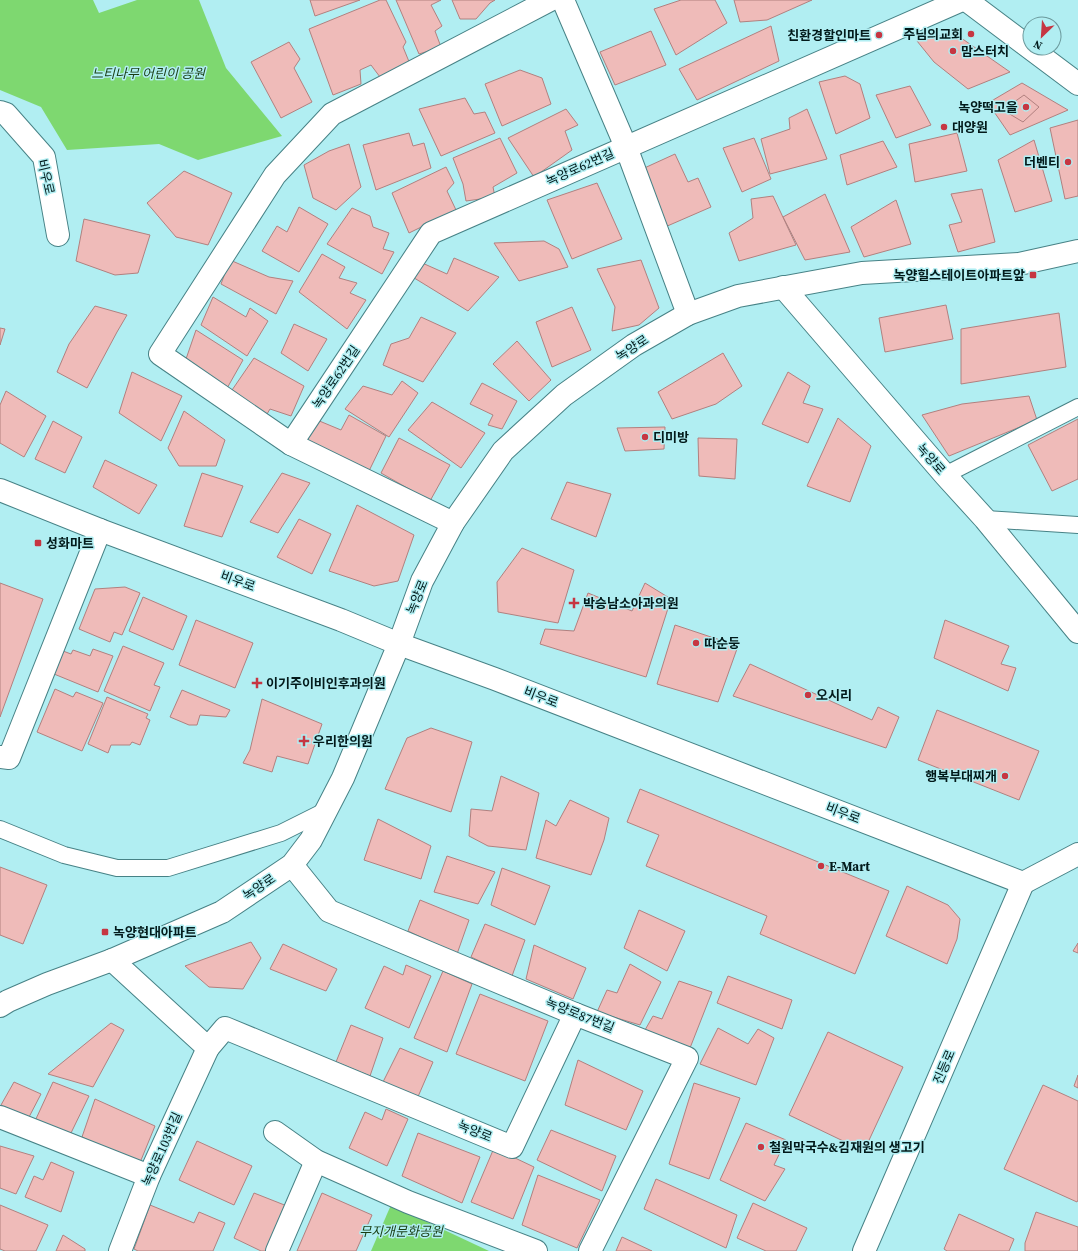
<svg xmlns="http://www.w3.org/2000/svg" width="1078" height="1251" viewBox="0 0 1078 1251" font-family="'Source Serif 4','Noto Sans KR',serif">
<rect width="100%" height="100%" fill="#b1eef2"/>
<g fill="#7ed870">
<polygon points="0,0 93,0 99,13 137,0 199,0 226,68 282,136 198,160 159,144 67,150 41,107 0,90"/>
<polygon points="391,1205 489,1251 371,1251"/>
</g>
<g fill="#efbbb9" stroke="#b1807f">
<polygon points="310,0 360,0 315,16"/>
<polygon points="380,0 386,0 406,42 403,47 410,64 380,77 371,65 360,70 361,84 333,95 309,29"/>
<polygon points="396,0 441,0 431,5 442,26 435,31 441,47 419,54"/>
<polygon points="452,0 495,0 490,3 476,19 460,19"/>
<polygon points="681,0 715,0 727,23 676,55 654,9"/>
<polygon points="734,0 812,0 767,20 740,22"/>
<polygon points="771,26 779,61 697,100 679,69"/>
<polygon points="651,31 666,65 615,85 600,52"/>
<polygon points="954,33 1010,72 968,89 934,62 917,41"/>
<polygon points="289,42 300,59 294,68 312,102 281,118 251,62"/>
<polygon points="520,70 542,78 551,104 502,126 485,84"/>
<polygon points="845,76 860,84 870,118 836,134 819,82"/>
<polygon points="1022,83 1068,110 1010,135 988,103"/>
<polygon points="910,86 931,125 896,138 876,95"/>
<polygon points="1024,95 1039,107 1023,122 1003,110"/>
<polygon points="465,98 474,114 485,112 495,133 441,156 419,109"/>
<polygon points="566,109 578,125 565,131 572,150 534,177 508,138"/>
<polygon points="807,109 827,159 770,174 761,139 790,129 789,118"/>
<polygon points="1078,120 1078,196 1065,199 1050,128"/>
<polygon points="409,133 413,146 424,143 431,168 376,190 363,145"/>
<polygon points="957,133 967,171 915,182 909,144"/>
<polygon points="500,138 517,173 493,187 495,197 466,201 463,184 453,158"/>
<polygon points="754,138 771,179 742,192 723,148"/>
<polygon points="1034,140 1052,201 1015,212 998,160"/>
<polygon points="883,141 897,167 847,185 840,155"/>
<polygon points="349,144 361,187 336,210 313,198 304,165 329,151"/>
<polygon points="675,154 688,182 698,178 711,207 665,227 640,170"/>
<polygon points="446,167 454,183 447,191 456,210 409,233 392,193"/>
<polygon points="184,171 232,193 208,245 176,237 147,203"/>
<polygon points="597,183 622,239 572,259 547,200"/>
<polygon points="982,189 995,242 958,252 949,225 962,222 951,194"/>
<polygon points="825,194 850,252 805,260 783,217"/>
<polygon points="773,196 796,245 739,261 729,233 753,218 751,199"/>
<polygon points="896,200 911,244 864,257 851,227"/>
<polygon points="299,207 328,224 299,272 262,251 277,226 287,232"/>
<polygon points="352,208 370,216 373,227 389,233 383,249 394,252 382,274 327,244"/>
<polygon points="84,219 150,235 138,273 115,275 76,261"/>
<polygon points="544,241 559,249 568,267 519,281 494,243"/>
<polygon points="322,254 345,267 339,278 357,283 350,293 366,300 347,329 299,292"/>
<polygon points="454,258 499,277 468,311 411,276 420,262 447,274"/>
<polygon points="230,260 269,277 293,281 276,314 221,284"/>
<polygon points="641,260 659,308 639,325 612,331 615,307 597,269"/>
<polygon points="213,297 246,317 250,308 268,321 247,356 201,325"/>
<polygon points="946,305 953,339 885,352 879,318"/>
<polygon points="95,306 127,315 117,332 87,388 57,372 69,344"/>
<polygon points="572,307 591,350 552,367 536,322"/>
<polygon points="1059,313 1066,367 961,384 961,329"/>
<polygon points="421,317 456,333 423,382 383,365 391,344 409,338"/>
<polygon points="294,324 327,339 308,371 281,353"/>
<polygon points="0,328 5,329 0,345"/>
<polygon points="196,330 243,360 226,390 186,359"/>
<polygon points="517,341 551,380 529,401 493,364"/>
<polygon points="723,353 742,386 716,404 672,419 658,392"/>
<polygon points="254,358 304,386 291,416 270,409 264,419 230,393"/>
<polygon points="132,372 182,396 161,441 119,413"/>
<polygon points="788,372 810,386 803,403 823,409 808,443 762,424"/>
<polygon points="402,381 418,393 389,437 345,409 363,386 392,395"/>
<polygon points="482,383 517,401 502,429 488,425 493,415 470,404"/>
<polygon points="6,391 46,416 24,457 0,443 0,405"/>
<polygon points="1029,396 1037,420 949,456 922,415 962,404"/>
<polygon points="432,402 485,433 461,468 408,430"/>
<polygon points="184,411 225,440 216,466 179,466 168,448"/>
<polygon points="349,415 386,436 369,471 305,444 317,420 341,430"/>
<polygon points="838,418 871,446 850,502 807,486"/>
<polygon points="1078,419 1078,479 1052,491 1028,445"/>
<polygon points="53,421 82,437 65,473 35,459"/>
<polygon points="665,427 664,449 625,451 617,428"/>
<polygon points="399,438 450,465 430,501 381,473"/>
<polygon points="698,438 737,439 735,479 699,476"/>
<polygon points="105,460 157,485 139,514 93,487"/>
<polygon points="202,473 243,486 222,537 184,526"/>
<polygon points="282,473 310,483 278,533 250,522"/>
<polygon points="567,482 611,494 596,537 551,519"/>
<polygon points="357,505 414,535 398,581 374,586 329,571"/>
<polygon points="299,519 331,534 312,574 277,557"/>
<polygon points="522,548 574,570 558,623 498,612 497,582"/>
<polygon points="0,583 43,599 0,717"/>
<polygon points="645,583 671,599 646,677 540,644 545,629 574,631 588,593 632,611"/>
<polygon points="125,587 140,593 122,635 114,632 110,642 79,629 95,589"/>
<polygon points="143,597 187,616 173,650 129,631"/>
<polygon points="196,620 253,643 235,688 179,665"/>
<polygon points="945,620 1009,646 1001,664 1016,668 1008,691 934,658"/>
<polygon points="675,625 738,646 718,702 657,684"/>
<polygon points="123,646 164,663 154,685 160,687 150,711 104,691"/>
<polygon points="93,649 113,656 98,692 54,674 63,651 71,654 73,650 90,656"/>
<polygon points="750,664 872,720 878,707 899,717 886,748 733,696"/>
<polygon points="55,689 73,697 76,692 103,703 82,751 37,732"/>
<polygon points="182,690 230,710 226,717 200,715 197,725 189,725 170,717"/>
<polygon points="107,697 148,714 146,718 150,720 140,745 132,742 130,745 111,745 108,753 88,744"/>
<polygon points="262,699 322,724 308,764 277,756 272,772 243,763 250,750"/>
<polygon points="937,710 1039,751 1019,800 918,760"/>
<polygon points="431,728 472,742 451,812 385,789 407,738"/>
<polygon points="501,776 539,793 526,850 488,846 469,836 471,809 492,811"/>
<polygon points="640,789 889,891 855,974 760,934 767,916 646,866 659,835 627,822"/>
<polygon points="570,800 609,818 604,840 591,875 536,858 546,820 556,826"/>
<polygon points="378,819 431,846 421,879 364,860"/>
<polygon points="447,856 495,872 478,904 434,892"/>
<polygon points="0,867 47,885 23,944 0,935"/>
<polygon points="502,868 550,886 535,925 491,905"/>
<polygon points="907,886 948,905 960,919 957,939 947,964 886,936"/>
<polygon points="420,900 469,920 457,954 408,931"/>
<polygon points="639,910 685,931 667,971 624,948"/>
<polygon points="485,924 525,940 512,976 471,957"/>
<polygon points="251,942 261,958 243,989 209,987 185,966"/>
<polygon points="1078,943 1078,953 1073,951"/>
<polygon points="283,944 337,969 326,991 270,969"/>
<polygon points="534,945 586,968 573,999 526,979"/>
<polygon points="630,964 661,982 640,1025 597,1012 607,990 617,993"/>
<polygon points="406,965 431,976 409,1028 365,1008 384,966 403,975"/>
<polygon points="443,971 472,984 447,1052 414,1038"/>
<polygon points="728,976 792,1000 782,1029 717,1003"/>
<polygon points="679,981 712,992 690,1048 645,1030 653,1016 662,1019"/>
<polygon points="480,994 548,1021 525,1081 456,1054"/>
<polygon points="111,1023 124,1030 93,1087 48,1074"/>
<polygon points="351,1025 383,1038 370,1076 336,1062"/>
<polygon points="718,1028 748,1044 758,1029 774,1038 756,1085 700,1064"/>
<polygon points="828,1032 903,1067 864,1151 789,1115"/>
<polygon points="400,1048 433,1062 417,1099 382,1084"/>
<polygon points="578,1060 643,1091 626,1130 565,1105"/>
<polygon points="1078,1075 1078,1088 1074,1086"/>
<polygon points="14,1082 41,1094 28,1119 1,1105"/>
<polygon points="53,1082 89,1096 70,1135 35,1121"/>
<polygon points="694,1083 740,1098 709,1179 669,1164"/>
<polygon points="1043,1085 1078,1101 1078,1200 1077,1202 1004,1169"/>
<polygon points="95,1099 155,1126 139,1165 82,1137"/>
<polygon points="386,1109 408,1119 387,1166 349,1148 365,1112 382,1120"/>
<polygon points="746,1123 786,1140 774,1165 785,1169 765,1201 720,1180"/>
<polygon points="551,1130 616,1156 602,1191 537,1160"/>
<polygon points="418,1133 480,1157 462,1203 402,1176"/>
<polygon points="197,1141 252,1166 234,1205 179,1180"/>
<polygon points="0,1146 34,1156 16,1194 0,1188"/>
<polygon points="494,1148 534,1167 513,1219 471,1202"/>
<polygon points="51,1162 74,1172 61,1212 25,1197 34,1176 43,1180"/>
<polygon points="538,1175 600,1200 577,1248 522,1225"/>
<polygon points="656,1179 737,1215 726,1248 644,1209"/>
<polygon points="254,1193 287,1206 266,1251 261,1251 234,1238"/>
<polygon points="322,1193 372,1215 356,1251 297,1251"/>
<polygon points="753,1203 807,1228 796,1251 766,1251 737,1238"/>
<polygon points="0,1205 48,1225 36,1251 5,1251 0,1249"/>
<polygon points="150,1205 194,1223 199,1212 225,1223 213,1251 138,1251 134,1249"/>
<polygon points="1036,1212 1078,1227 1078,1251 1025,1251 1025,1243"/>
<polygon points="959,1214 1014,1239 1009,1251 947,1251 944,1249"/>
<polygon points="63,1235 85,1249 85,1251 56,1251"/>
<polygon points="622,1237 652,1251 616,1251"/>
</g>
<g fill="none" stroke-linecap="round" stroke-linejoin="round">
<defs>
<g id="lane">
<polyline points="945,475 1078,407"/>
<polyline points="985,519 1078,525"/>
<polyline points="0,829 64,855 117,868 168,868 281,833 327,810"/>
</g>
<g id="street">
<polyline points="563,0 626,147 688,314"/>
<polyline points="966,0 1078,84"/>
<polyline points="0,112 6,114 44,157 58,235"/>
<polyline points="783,287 945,475 985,519 1078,632"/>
<polyline points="291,444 431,233 962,0"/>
<polyline points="0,490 100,530 341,620 399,644 495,679 1023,883 1078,854"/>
<polyline points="453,523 291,444 160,354 275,175 332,114 550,0"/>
<polyline points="0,757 9,758 100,530"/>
<polyline points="292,865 329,911 575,1014 687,1058 590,1251"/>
<polyline points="112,960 208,1048 225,1028 512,1147 575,1014"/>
<polyline points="0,1006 8,1001 47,984 112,960 222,912 292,865 311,840 343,778 399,644 422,581 453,523 503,451 564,395 634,345 688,314 738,296 862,273 1019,264 1078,251"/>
<polyline points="0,1117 149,1176"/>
<polyline points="275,1132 316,1161 408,1202 536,1251"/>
<polyline points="120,1251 149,1176 208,1048"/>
<polyline points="277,1251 316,1161"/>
<polyline points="864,1251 1023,883"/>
</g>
</defs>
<use href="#lane" stroke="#478286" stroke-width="18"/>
<use href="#street" stroke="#478286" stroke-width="24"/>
<use href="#lane" stroke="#fff" stroke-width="16"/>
<use href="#street" stroke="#fff" stroke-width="22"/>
</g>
<g fill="#c63642" stroke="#b1eef2" stroke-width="1.5">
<circle cx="971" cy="34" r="4"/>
<circle cx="879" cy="35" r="4"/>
<circle cx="953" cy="51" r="4"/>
<circle cx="1026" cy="107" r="4"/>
<circle cx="944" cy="127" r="4"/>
<circle cx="1068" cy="162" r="4"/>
<rect x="1029" y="271" width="8" height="8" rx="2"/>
<circle cx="645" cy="437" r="4"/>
<rect x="34" y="539" width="8" height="8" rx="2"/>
<path d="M572 597h4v4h4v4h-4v4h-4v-4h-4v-4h4z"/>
<circle cx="696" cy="643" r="4"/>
<path d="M255 677h4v4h4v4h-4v4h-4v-4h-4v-4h4z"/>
<circle cx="808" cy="695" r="4"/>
<path d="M302 735h4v4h4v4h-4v4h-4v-4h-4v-4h4z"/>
<circle cx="1005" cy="776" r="4"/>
<circle cx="821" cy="866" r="4"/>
<rect x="101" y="928" width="8" height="8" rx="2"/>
<circle cx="761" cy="1147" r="4"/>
</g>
<g text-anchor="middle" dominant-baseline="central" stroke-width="3" stroke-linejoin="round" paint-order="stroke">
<g font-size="13" font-weight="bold" fill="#021a1b" stroke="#b1eef2" text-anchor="start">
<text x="963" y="34" text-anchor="end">주님의교회</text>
<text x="871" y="35" text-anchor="end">친환경할인마트</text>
<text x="961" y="51">맘스터치</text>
<text x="1018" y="107" text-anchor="end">녹양떡고을</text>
<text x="952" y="127">대양원</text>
<text x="1060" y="162" text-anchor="end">더벤티</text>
<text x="1025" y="275" text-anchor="end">녹양힐스테이트아파트앞</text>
<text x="653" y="437">디미방</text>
<text x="46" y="543">성화마트</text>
<text x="583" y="603">박승남소아과의원</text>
<text x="704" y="643">따순둥</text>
<text x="266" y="683">이기주이비인후과의원</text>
<text x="816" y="695">오시리</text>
<text x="313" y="741">우리한의원</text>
<text x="997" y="776" text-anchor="end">행복부대찌개</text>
<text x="829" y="866">E-Mart</text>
<text x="113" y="932">녹양현대아파트</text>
<text x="769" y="1147">철원막국수&amp;김재원의 생고기</text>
</g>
<g font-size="13" font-style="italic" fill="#183c12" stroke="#b1eef2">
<text x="148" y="73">느티나무 어린이 공원</text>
<text x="401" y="1231">무지개문화공원</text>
</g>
<g font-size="13" fill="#021a1b" stroke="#b1eef2">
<text transform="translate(580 167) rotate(-24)">녹양로62번길</text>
<text transform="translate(46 177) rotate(77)">비우로</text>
<text transform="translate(632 348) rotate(-33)">녹양로</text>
<text transform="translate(336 377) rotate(-56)">녹양로62번길</text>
<text transform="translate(931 459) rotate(49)">녹양로</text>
<text transform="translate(238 581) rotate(20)">비우로</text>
<text transform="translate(417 597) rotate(-68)">녹양로</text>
<text transform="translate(541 697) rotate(21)">비우로</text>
<text transform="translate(843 813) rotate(21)">비우로</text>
<text transform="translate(259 887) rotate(-34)">녹양로</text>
<text transform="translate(580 1015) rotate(22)">녹양로87번길</text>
<text transform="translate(944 1067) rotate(-67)">진등로</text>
<text transform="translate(475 1131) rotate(22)">녹양로</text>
<text transform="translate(162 1149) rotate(-66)">녹양로103번길</text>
</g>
</g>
<g transform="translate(1042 36) rotate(205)"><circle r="19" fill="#b1eef2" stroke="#6b999c"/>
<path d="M0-3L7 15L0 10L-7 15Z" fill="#c63642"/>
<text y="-6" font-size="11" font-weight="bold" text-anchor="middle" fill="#021a1b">N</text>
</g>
</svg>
